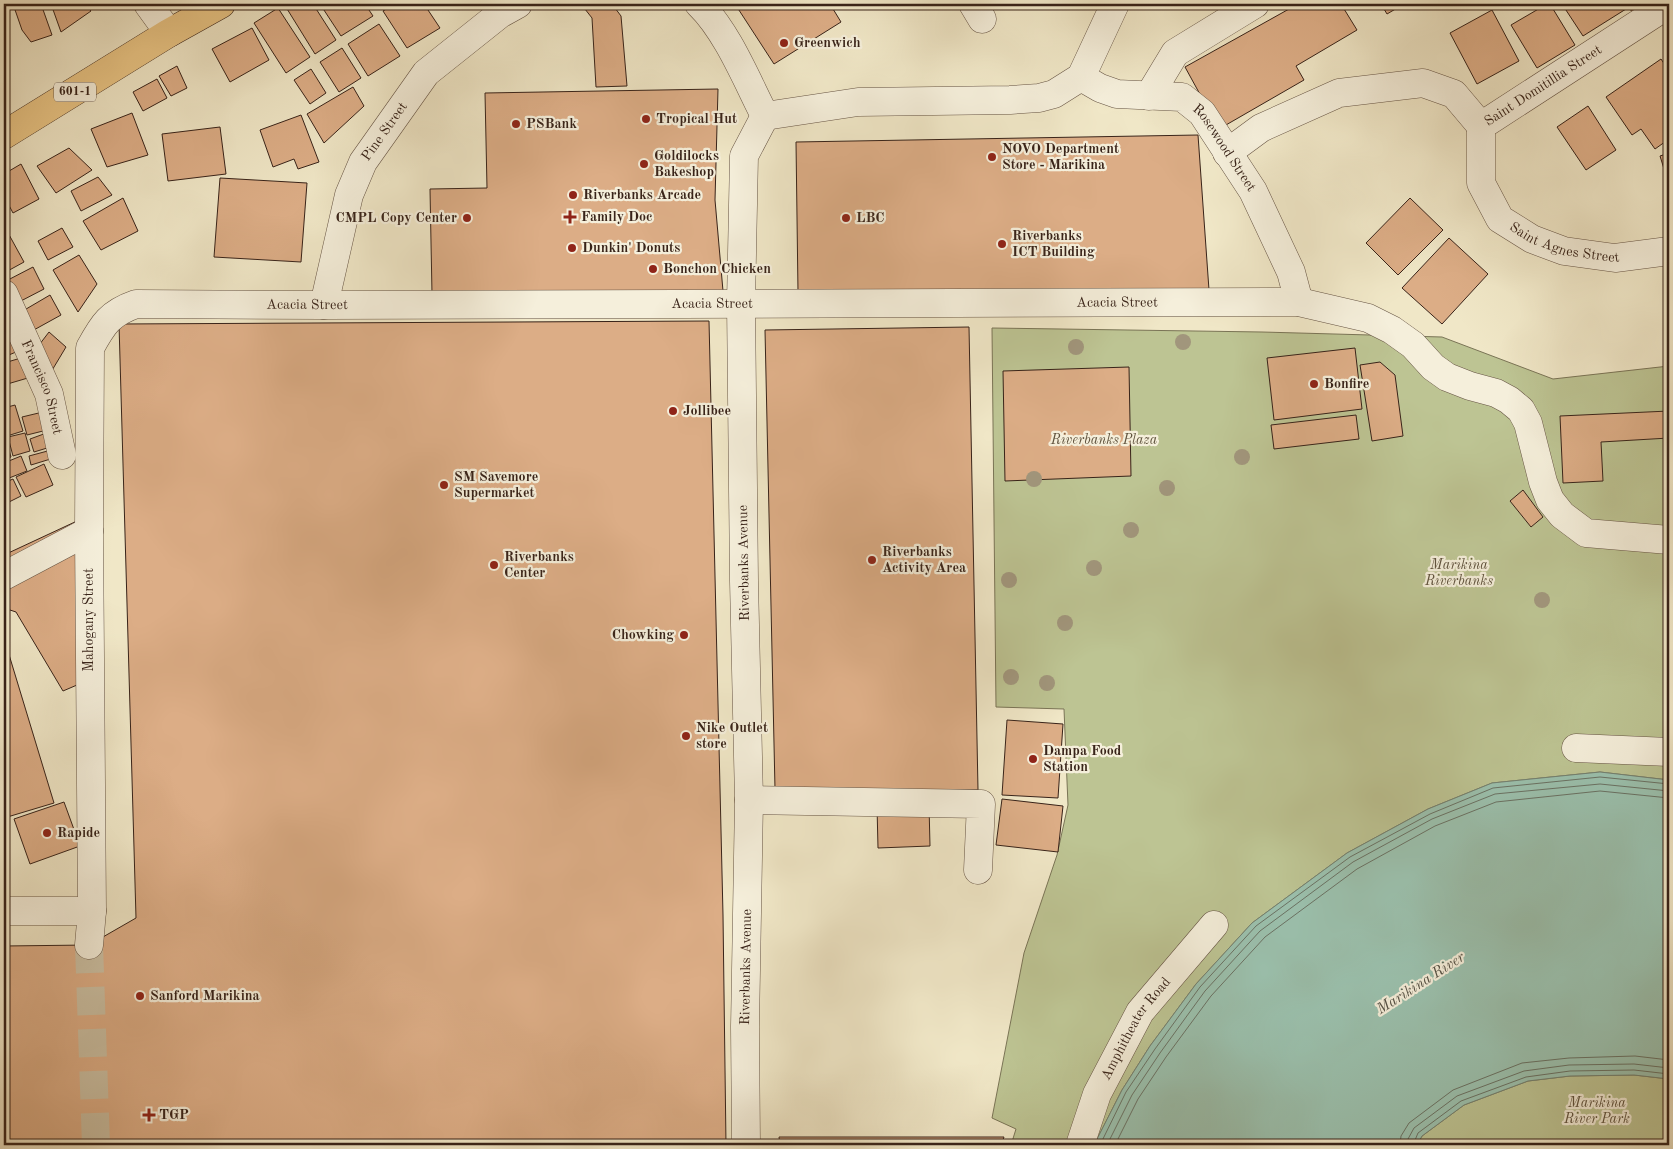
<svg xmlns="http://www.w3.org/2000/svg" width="1673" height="1149" viewBox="0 0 1673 1149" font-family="'Old Standard TT',serif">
<rect width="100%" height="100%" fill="#f0e7c7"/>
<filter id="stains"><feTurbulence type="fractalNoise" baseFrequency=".004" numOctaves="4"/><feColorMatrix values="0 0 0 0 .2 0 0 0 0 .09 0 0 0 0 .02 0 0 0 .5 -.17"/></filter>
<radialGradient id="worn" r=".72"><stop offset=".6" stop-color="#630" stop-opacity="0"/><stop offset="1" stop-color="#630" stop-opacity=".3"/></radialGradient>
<g fill="#bdc493" stroke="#7a7456">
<polygon points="992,328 1262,332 1442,337 1553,379 1669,366 1669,780 1600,772 1492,783 1428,809 1347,853 1252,923 1196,984 1150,1046 1122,1090 1094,1145 1011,1145 1016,1129 992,1118 1024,953 1057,855 1068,805 1064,709 996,707"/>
<polygon points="1634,1075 1669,1079 1669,1145 1417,1145 1422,1136 1464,1105 1528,1081 1570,1076"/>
</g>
<polygon fill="#9bc1ae" stroke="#738272" points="1600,772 1669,780 1669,1079 1634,1075 1570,1076 1528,1081 1464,1105 1422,1136 1417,1145 1094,1145 1122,1090 1150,1046 1196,984 1252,923 1347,853 1428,809 1492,783"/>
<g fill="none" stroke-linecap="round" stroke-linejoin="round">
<g stroke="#6a7264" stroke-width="1">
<polyline points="1100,1145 1126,1092 1155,1049 1200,987 1256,926 1350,857 1430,814 1493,788 1600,777 1669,784"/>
<polyline points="1107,1145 1132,1095 1160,1053 1205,991 1260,931 1353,862 1432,819 1495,794 1600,784 1669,791"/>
<polyline points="1115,1145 1138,1099 1166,1057 1211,996 1265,937 1357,869 1435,826 1496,802 1600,791 1669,798"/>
<polyline points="1400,1145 1401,1136 1409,1123 1453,1090 1522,1063 1569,1058 1635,1056 1669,1060"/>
<polyline points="1407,1145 1408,1139 1414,1128 1457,1096 1524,1071 1569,1065 1634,1064 1669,1068"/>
<polyline points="1413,1145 1418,1133 1461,1101 1526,1077 1570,1071 1634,1070 1669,1074"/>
</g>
</g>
<g fill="#dcad86" stroke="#382319">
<polygon points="13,4 41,4 52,35 31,42 22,30"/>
<polygon points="51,4 85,4 91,11 61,32"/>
<polygon points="284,4 313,4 336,40 315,54"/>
<polygon points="320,4 365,4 373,16 341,36"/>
<polygon points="395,4 424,4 440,28 407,48 383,11"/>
<polygon points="581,4 612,4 621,16 627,86 596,87 592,18"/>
<polygon points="735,4 830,4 841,22 774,64"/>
<polygon points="1298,4 1341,4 1357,30 1296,66 1304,80 1219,129 1185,67"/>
<polygon points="1381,4 1404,4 1387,14"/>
<polygon points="1547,4 1550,4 1575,45 1537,68 1511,25"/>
<polygon points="1562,4 1623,4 1626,9 1583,36"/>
<polygon points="1627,4 1647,4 1632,12"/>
<polygon points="278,8 310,57 286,73 254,23"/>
<polygon points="1492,10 1519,61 1477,84 1450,33"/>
<polygon points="379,24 400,56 368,76 348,44"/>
<polygon points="252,28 269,60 230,82 212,49"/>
<polygon points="342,48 361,78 339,92 320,62"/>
<polygon points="1661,59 1669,71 1669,139 1655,149 1641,129 1632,135 1606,97"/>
<polygon points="177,66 187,88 171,96 159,76"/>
<polygon points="311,69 326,93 310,104 294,80"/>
<polygon points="157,79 167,98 143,111 133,92"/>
<polygon points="353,87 364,106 324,143 307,114"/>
<polygon points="718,89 715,200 723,291 432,294 430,189 487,188 485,93"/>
<polygon points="1588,106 1616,150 1586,170 1557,127"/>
<polygon points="132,113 148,155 107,167 91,129"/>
<polygon points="301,115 319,162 298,169 294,159 273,167 260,130"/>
<polygon points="220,127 226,174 168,181 162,134"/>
<polygon points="1198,135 1209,290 798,292 796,142"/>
<polygon points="69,148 92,170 56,193 37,166"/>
<polygon points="1669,153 1669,185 1660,156"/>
<polygon points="21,164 39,199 13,213 4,196 4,174"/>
<polygon points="98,177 112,195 81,211 71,191"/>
<polygon points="220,178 307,183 301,262 214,257"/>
<polygon points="123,198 138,231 101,250 83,221"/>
<polygon points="1410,198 1443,230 1398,275 1366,243"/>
<polygon points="62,228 73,247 48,260 38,241"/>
<polygon points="7,231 24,262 4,273 4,233"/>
<polygon points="1449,238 1488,274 1442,324 1402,288"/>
<polygon points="79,255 97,284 78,312 53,270"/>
<polygon points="33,267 44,289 17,303 6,281"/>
<polygon points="50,295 61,315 32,331 21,312"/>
<polygon points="709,321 723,915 726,1145 4,1145 4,946 89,945 136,918 119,324"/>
<polygon points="969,327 978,790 775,789 765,330"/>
<polygon points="49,332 66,347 51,372 36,349"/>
<polygon points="12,340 16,352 4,357 4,343"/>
<polygon points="1355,348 1362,409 1274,420 1267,358"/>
<polygon points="31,355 38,375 4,385 4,363"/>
<polygon points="1380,362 1395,375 1403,436 1372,441 1360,365"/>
<polygon points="1129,367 1131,476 1005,481 1003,371"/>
<polygon points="15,405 23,431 7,436 4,425 4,408"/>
<polygon points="47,411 51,429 27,435 22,417"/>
<polygon points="1669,411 1669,438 1601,442 1603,481 1563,483 1560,416"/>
<polygon points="1356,415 1359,439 1274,449 1271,425"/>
<polygon points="52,431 57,445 34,452 30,439"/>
<polygon points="25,433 30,451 13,456 8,437"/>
<polygon points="8,447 11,457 4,460 4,448"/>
<polygon points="55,449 57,457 31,465 29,456"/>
<polygon points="21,456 27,471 4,480 4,463"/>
<polygon points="44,464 53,485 26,497 16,477"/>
<polygon points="13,479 21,496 5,504 4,483"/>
<polygon points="1523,490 1543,517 1531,527 1510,501"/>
<polygon points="77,521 84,682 63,691 16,612 4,608 4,555"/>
<polygon points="7,648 54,803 4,818 4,649"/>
<polygon points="1007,720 1063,724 1058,798 1002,795"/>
<polygon points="1002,799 1063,806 1058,852 996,845"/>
<polygon points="64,802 80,846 30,864 14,819"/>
<polygon points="929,805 930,846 878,848 877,806"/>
<polygon points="779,1137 1004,1137 1001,1145 780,1145"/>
</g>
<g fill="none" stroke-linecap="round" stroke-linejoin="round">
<polyline stroke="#cbc0a4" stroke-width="28" stroke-dasharray="28 14" stroke-linecap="butt" points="89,945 96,1145"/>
<defs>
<g id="minor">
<polyline points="148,4 169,33"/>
<path d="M699,4C727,31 747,81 765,116"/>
<polyline points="973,4 982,19"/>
<path id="s1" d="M1081,77L1100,88L1117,94L1182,97L1202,113L1253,191L1291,272L1299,302"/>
<polyline points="1149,96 1175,53 1255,4"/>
<polyline points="765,116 858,102 1010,100 1039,98 1054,94 1081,77 1115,4"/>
<path id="s2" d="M1481,126V183L1500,219L1532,239L1564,251L1615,258L1669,251"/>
<path id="s3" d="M1481,126L1669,4"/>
<polyline points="1227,153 1261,128 1339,93 1423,83 1454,94 1481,126"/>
<path id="s4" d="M4,294L49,394L62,455"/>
<path id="s5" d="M324,305L349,195L363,162L426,73L500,14L518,4"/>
<polyline points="4,576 89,531"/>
<polyline points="1576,748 1669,752"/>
<polyline points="749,800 981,804 978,870"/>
<polyline points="4,911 92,911"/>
<path id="s6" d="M89,945L92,911L89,531L90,348C103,324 110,313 136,304L324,305L1299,302L1368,318L1392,330L1413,345L1433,367L1447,377L1470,386L1496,393L1509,400L1521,410L1528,423L1543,482L1550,500L1562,515L1586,533L1669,540"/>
<path id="s7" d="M746,1145L745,1027L749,800L744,581L741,303L744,156L765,116"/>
<path id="s8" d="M1080,1145L1097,1094L1140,1012L1214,925"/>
</g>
<polyline id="major" points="4,135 169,33 221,4"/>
</defs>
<use href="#minor" stroke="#665444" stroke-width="29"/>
<use href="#major" stroke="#382319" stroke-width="29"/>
<use href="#minor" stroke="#f5efdb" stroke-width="28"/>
<use href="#major" stroke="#e8c484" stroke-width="28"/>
</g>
<g fill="#a1967c">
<circle cx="1183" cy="342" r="8"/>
<circle cx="1076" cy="347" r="8"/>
<circle cx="1242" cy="457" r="8"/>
<circle cx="1034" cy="479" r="8"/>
<circle cx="1167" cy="488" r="8"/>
<circle cx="1131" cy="530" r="8"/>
<circle cx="1094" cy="568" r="8"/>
<circle cx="1009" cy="580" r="8"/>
<circle cx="1542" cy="600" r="8"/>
<circle cx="1065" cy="623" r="8"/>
<circle cx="1011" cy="677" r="8"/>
<circle cx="1047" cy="683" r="8"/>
</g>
<g fill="#8f2418" stroke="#f5efdb" stroke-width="2">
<circle cx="784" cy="43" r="5"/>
<circle cx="646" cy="119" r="5"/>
<circle cx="516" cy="124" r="5"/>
<circle cx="992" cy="157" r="5"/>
<circle cx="644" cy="164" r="5"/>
<circle cx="573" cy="195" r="5"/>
<path d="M567.5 209.5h5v5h5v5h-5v5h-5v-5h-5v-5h5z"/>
<circle cx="467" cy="218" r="5"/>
<circle cx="846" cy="218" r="5"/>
<circle cx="1002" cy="244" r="5"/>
<circle cx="572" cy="248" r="5"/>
<circle cx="653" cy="269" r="5"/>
<circle cx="1314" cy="384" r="5"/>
<circle cx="673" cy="411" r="5"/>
<circle cx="444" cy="485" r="5"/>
<circle cx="872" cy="560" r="5"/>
<circle cx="494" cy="565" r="5"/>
<circle cx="684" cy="635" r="5"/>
<circle cx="686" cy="736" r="5"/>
<circle cx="1033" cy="759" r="5"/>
<circle cx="47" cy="833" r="5"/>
<circle cx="140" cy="996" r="5"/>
<path d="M146.5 1107.5h5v5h5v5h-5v5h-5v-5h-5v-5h5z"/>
</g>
<g text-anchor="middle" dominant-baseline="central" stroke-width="4.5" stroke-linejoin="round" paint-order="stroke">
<rect fill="#f5efdb" stroke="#716053" stroke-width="1" x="54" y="82.5" width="42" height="19" rx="4"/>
<g font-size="12" font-weight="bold" fill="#382319">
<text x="75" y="92">601-1</text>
</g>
<g font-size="14" font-weight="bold" fill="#382319" stroke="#f5efdb" text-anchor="start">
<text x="794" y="43">Greenwich</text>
<text x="656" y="119">Tropical Hut</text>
<text x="526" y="124">PSBank</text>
<text x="1002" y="149">NOVO Department<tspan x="1002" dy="16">Store - Marikina</tspan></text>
<text x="654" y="156">Goldilocks<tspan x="654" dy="16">Bakeshop</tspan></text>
<text x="583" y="195">Riverbanks Arcade</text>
<text x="581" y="217">Family Doc</text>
<text x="457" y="218" text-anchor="end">CMPL Copy Center</text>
<text x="856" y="218">LBC</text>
<text x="1012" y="236">Riverbanks<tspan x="1012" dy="16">ICT Building</tspan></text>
<text x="582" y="248">Dunkin' Donuts</text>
<text x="663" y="269">Bonchon Chicken</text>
<text x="1324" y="384">Bonfire</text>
<text x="683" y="411">Jollibee</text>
<text x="454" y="477">SM Savemore<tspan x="454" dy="16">Supermarket</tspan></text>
<text x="882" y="552">Riverbanks<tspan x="882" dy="16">Activity Area</tspan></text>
<text x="504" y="557">Riverbanks<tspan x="504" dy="16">Center</tspan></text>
<text x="674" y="635" text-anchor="end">Chowking</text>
<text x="696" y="728">Nike Outlet<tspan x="696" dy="16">store</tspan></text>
<text x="1043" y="751">Dampa Food<tspan x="1043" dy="16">Station</tspan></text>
<text x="57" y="833">Rapide</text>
<text x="150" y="996">Sanford Marikina</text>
<text x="159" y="1115">TGP</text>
</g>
<g font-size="14" fill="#382319" stroke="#f5efdb">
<text stroke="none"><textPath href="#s3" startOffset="74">Saint Domitillia Street</textPath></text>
<text stroke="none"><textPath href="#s5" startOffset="186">Pine Street</textPath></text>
<text stroke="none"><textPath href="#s1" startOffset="172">Rosewood Street</textPath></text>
<text stroke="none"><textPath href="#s2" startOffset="168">Saint Agnes Street</textPath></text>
<text stroke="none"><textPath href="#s6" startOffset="1644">Acacia Street</textPath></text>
<text stroke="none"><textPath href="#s6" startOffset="1239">Acacia Street</textPath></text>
<text stroke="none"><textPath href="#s6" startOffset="834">Acacia Street</textPath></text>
<text stroke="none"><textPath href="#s4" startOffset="101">Francisco Street</textPath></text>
<text transform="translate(744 563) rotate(-91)">Riverbanks Avenue</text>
<text transform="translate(89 620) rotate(-90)">Mahogany Street</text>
<text stroke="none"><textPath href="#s7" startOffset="178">Riverbanks Avenue</textPath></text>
<text stroke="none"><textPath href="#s8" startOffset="130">Amphitheater Road</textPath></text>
</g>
<g font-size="14" font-style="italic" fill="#60533e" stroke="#f5efdb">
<text x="1104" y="440">Riverbanks Plaza</text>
<text x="1459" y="565">Marikina<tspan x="1459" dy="16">Riverbanks</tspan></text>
<text x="1597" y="1103">Marikina<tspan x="1597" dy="16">River Park</tspan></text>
</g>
<g font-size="15" font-style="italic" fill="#565246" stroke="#f5efdb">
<text transform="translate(1421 984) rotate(-33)">Marikina River</text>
</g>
</g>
<rect width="1673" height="1149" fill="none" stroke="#f0e7c7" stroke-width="20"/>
<rect x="5" y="5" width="1663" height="1139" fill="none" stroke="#382319" stroke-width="2.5"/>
<rect x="10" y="10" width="1653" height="1129" fill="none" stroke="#382319"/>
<rect width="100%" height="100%" filter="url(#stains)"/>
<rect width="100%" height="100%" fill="url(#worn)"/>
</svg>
